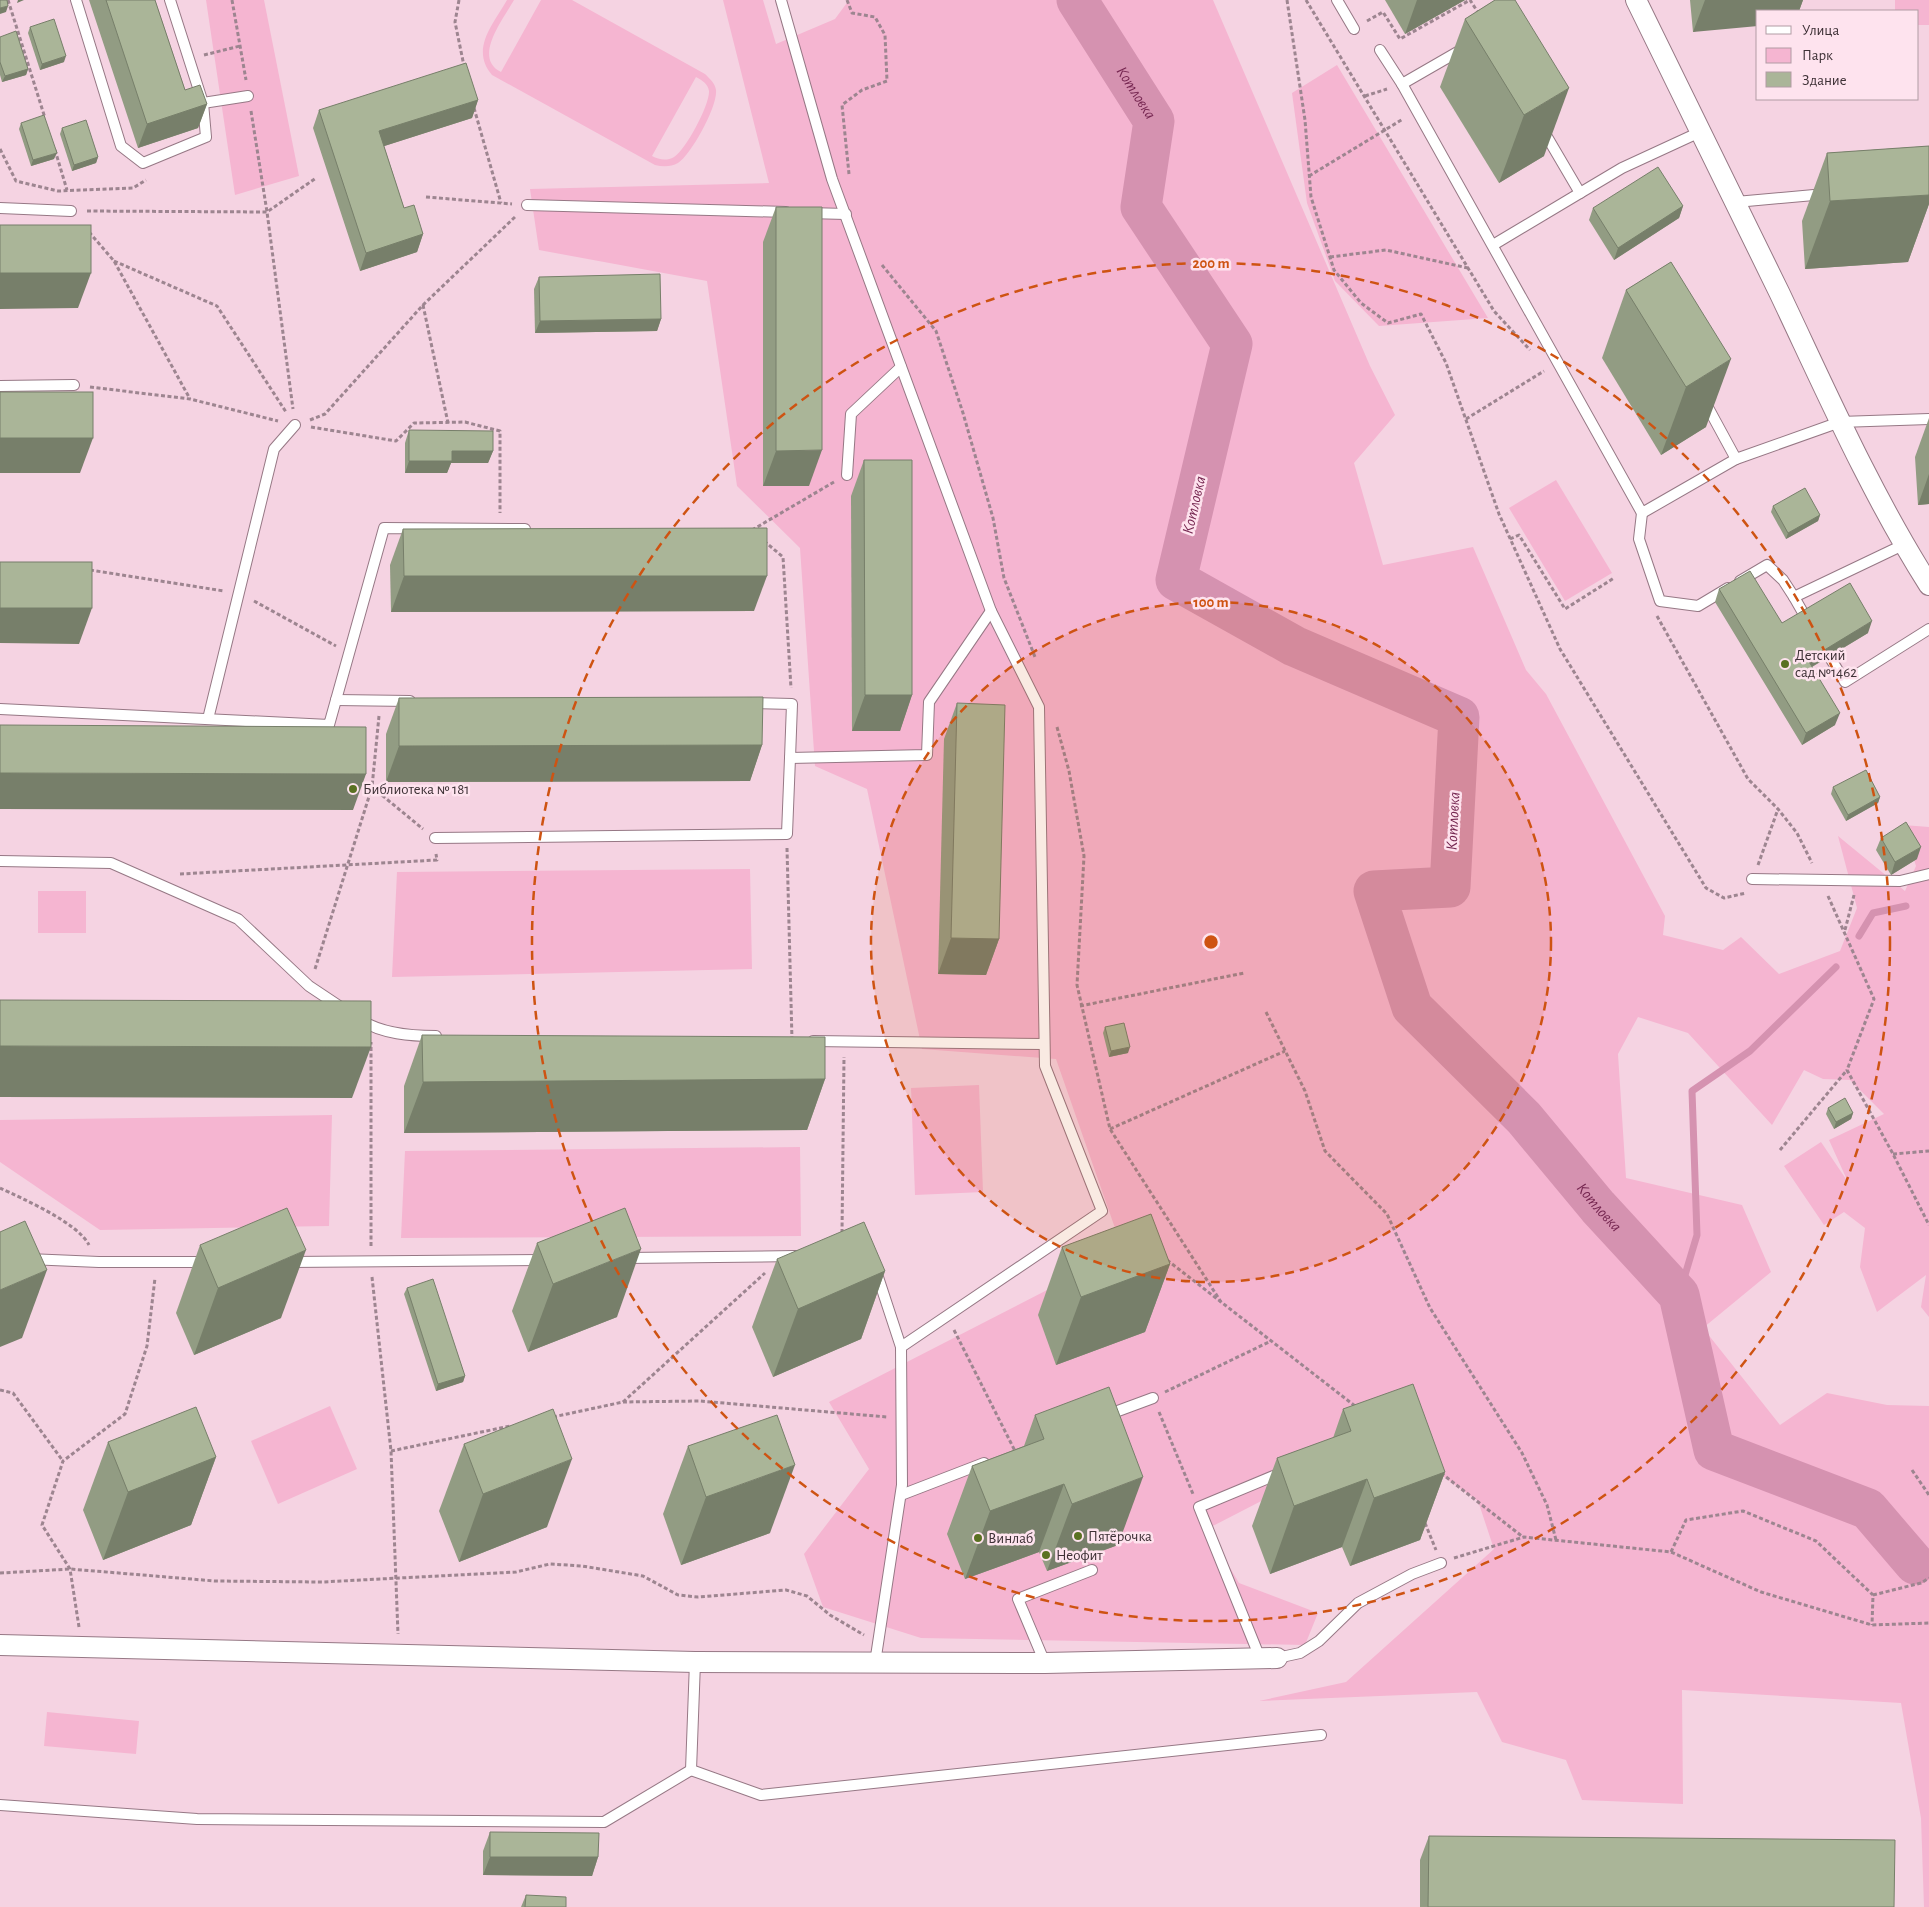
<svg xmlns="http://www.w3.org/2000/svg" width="1929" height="1907" viewBox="0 0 1929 1907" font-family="'Alegreya Sans',sans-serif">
<rect width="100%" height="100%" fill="#f5d3e2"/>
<g fill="#f5b5d1" fill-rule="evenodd">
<polygon points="206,0 264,0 299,176 235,195"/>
<path d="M507,0H514C504,18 472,58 501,72L541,0H572L705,74C710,79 715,83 716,90C718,106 691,155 678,163C671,167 663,167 655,165L492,75C470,49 493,25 507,0ZM696,77C702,80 708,84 709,91C710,104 686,150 674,157C667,161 659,160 652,156Z"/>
<polygon points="723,0 763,0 776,44 835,19 849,0 1213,0 1370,366 1395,415 1354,463 1383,565 1473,547 1526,670 1546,694 1665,916 1663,935 1723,950 1741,937 1779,974 1840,951 1857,908 1838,836 1905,891 1916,866 1903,825 1929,827 1929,1317 1921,1307 1926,1275 1877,1312 1860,1267 1865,1228 1844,1212 1824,1225 1784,1166 1821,1142 1848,1182 1829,1140 1884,1114 1850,1080 1823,1079 1804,1070 1772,1125 1688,1033 1638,1017 1618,1054 1626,1178 1742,1205 1771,1272 1703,1328 1780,1425 1827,1393 1887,1405 1929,1406 1929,1907 1924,1907 1921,1818 1901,1703 1682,1690 1683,1804 1582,1800 1566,1760 1502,1742 1477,1692 1259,1701 1346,1682 1494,1549 1478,1501 1440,1474 1304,1479 1207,1529 1239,1583 1318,1613 1305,1645 921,1638 823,1607 804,1554 869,1469 829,1402 1123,1251 1056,1059 922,1049 867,789 815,766 800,548 737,486 707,281 539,250 530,189 769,183"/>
<polygon points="1895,0 1929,0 1929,25 1918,25 1918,11 1895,11"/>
<polygon points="1337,65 1488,318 1379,326 1335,281 1307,203 1292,93"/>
<polygon points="1556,480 1612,573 1565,601 1509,508"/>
<polygon points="750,869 752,969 392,977 397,872"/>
<rect x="38" y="891" width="48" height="42"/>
<polygon points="979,1085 983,1192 915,1195 911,1088"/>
<polygon points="332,1115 329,1226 100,1230 0,1162 0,1120"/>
<polygon points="800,1147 801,1236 401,1238 405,1151"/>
<polygon points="330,1406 357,1469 278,1504 251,1441"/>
<polygon points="47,1712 139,1721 136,1754 44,1746"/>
</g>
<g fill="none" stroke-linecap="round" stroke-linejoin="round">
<g stroke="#d592b0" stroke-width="7">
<polyline points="1859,936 1873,913 1906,906"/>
<polyline points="1679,1295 1697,1235 1692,1091 1750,1051 1836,967"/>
</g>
<path stroke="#d592b0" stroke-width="41" id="s1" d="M1077,0L1154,121L1141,207L1232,344L1176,580L1294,646L1459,717L1450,887L1374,891L1412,1007L1524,1118L1598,1207L1679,1295L1714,1450L1868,1509L1915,1564"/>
<defs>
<g id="service">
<polyline points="76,0 121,146 143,163 206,137 203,103 170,0"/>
<polyline points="781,0 832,179 991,611 1039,707 1045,1066 1102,1211 901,1347 902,1485 875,1663"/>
<polyline points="1337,0 1354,29"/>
<polyline points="1380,50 1402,84 1642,513 1736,459"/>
<polyline points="1402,84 1461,50"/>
<polyline points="203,103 248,96"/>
<polyline points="1543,130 1580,193 1622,168 1700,132"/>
<polyline points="1736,202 1825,194"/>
<polyline points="527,205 786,212"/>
<polyline points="0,208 71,211"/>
<polyline points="808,213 846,214"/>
<polyline points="1493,245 1580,193"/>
<polyline points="0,386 74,385"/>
<polyline points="1705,402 1736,459 1840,422 1929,419"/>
<polyline points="847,475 851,414 901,367"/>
<polyline points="1642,513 1639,539 1660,601 1698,606 1728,588"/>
<polyline points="1740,581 1767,565 1783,580 1794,597"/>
<polyline points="1806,618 1794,597 1903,545"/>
<polyline points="1829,656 1845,682 1929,629"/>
<polyline points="336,700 410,701"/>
<polyline points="750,703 792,704 790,758 927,755 929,702 991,611"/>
<polyline points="0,709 329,725 384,528 525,529"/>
<polyline points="208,719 274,449 295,425"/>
<polyline points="435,838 787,834 790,758"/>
<polyline points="0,861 111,863 238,919 309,986 342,1008"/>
<polyline points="1752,879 1900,881 1929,874"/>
<path d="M361,1020C382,1034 411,1036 436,1036"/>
<polyline points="813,1041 1044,1044"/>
<polyline points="626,1258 796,1256"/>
<polyline points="28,1259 99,1262 206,1262"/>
<polyline points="288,1262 544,1260"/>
<polyline points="876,1271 901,1347"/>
<polyline points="1107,1415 1153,1398"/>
<polyline points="901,1495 984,1463"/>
<polyline points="1260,1658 1199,1507 1283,1472"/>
<polyline points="1277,1658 1300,1653 1319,1641 1358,1603 1412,1574 1441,1563"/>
<polyline points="1045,1663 1018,1599 1092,1570"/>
<polyline points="691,1770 761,1795 1321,1735"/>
<polyline points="0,1805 197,1819 604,1822 691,1770 695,1662"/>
</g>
<g id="minor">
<path d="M1636,0C1684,97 1732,194 1779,292C1826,391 1870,492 1929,585"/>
<polyline points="0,1645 695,1662 1045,1663 1277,1658"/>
</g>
</defs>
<use href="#service" stroke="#967885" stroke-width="12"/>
<use href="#minor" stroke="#967885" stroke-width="22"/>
<g stroke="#9d8590" stroke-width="3" stroke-dasharray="4 2.5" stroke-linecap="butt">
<polyline points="8,0 45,118"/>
<polyline points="232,0 246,80"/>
<polyline points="459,0 455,22 464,66"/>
<polyline points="847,0 852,13 875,17 885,35 887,81 862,90 842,105 849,174"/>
<polyline points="1287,0 1305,120 1311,197 1334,270 1361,303 1388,323 1421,314 1446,363 1499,514 1560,649 1706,888 1724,898 1746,893"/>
<polyline points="1306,0 1494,311 1530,350"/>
<polyline points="1367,21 1383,12 1400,39 1470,0 1479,14"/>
<polyline points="204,55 240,46"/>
<polyline points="1365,96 1387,89"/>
<polyline points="474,108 501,203"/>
<polyline points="251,111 267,212 293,409"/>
<polyline points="0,149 16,181 58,191 133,188 146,180"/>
<polyline points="55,150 67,190"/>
<polyline points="1309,176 1403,119"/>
<polyline points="426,197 512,204"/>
<polyline points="87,211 267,212 316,178"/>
<polyline points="89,232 114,261 190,399"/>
<polyline points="1330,257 1386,250 1468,268"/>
<polyline points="114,261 217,306 286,412"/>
<polyline points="882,265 936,331 963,413 993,518 1004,578 1035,657"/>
<polyline points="423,305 448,423"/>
<polyline points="90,387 190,399 278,421"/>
<polyline points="1466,419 1544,371"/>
<polyline points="310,420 325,414 423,305 516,216"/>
<polyline points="311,427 396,441 414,423 465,422 500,431 500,513"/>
<polyline points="752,530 834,482"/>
<polyline points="1510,539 1519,535 1565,609 1614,578"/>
<polyline points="764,541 783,557 791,688"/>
<polyline points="90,570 224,591"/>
<polyline points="254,601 336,646"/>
<polyline points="1657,616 1748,779 1778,809 1797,833 1812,863"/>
<polyline points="379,716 372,787 423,829"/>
<polyline points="1057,727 1069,771 1084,856 1077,985 1110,1129 1221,1302"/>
<polyline points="787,848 792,1040"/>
<polyline points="1758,865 1778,809"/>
<polyline points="180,874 437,860 436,854"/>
<polyline points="1828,896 1874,999 1847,1070 1893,1154 1929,1225"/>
<polyline points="1845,930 1854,895"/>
<polyline points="315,969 372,787"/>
<polyline points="1080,1006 1244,973"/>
<polyline points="1266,1012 1305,1091 1325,1151 1387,1214 1430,1308 1522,1453 1547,1505 1556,1540"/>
<polyline points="1110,1129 1285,1051"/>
<polyline points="1780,1150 1847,1070"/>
<polyline points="1893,1154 1929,1151"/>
<path d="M0,1188C23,1199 77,1222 89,1245"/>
<polyline points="842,1233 844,1057"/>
<polyline points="371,1246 371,1042"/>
<polyline points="1167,1260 1355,1406"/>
<polyline points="372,1277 391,1451 398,1634"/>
<polyline points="954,1330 1015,1451"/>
<polyline points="0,1390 13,1393 63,1461"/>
<polyline points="1165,1392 1271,1341"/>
<polyline points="623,1402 765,1273"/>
<polyline points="1159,1412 1193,1494"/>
<polyline points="553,1417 623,1402 700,1401 887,1417"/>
<polyline points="391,1451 510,1426"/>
<polyline points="1912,1470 1929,1495"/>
<polyline points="1441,1473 1523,1537"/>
<polyline points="1425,1523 1436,1550"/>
<polyline points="1671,1552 1686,1520 1743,1511 1816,1541 1873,1595 1872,1625"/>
<polyline points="1454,1558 1524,1537 1671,1552 1761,1592 1872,1625 1929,1623"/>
<polyline points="0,1573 70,1569 215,1581 322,1582 516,1572 550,1564 582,1566 643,1576 678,1595 698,1597 786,1590 807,1596 830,1615 864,1635"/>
<polyline points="1873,1595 1921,1583 1929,1578"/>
<polyline points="79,1627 70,1569 42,1525 63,1461 125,1414 147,1346 155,1278"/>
</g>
<use href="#service" stroke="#fff" stroke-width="10"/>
<use href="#minor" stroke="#fff" stroke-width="20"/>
</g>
<g fill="#929c83">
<polygon points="89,0 155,0 185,90 207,104 198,128 138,148"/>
<polygon points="1385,0 1465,0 1405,34"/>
<polygon points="1495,0 1544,156 1499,183 1440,87 1465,19"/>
<polygon points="1690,0 1803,0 1799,11 1758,11 1693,32"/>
<polygon points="30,27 64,62 40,70 28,33"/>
<polygon points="0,37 28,69 26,75 2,82 0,75"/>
<polygon points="478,100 472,118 384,146 404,208 423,234 417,252 360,271 313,128 319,110"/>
<polygon points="21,123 54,159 31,166 19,129"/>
<polygon points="62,128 98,157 96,163 72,171 60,134"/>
<polygon points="1929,146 1929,204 1908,262 1805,269 1802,221 1827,153"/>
<polygon points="1683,206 1679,218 1614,260 1589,220 1593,208"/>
<polygon points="776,207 809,486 763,486 763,242"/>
<polygon points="1671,262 1706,427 1661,455 1602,358 1626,290"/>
<polygon points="539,277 661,319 657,331 535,333 534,289"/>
<polygon points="1929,418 1929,504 1918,505 1915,457"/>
<polygon points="409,430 493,451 488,463 451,463 447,473 405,473 405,443"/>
<polygon points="864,460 912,695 900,731 852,731 851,496"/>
<polygon points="1773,506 1820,515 1818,521 1786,539 1771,512"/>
<polygon points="403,529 754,611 391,612 390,565"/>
<polygon points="1719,589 1782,623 1868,633 1812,667 1835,725 1802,745 1715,602"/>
<polygon points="399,698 762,745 750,781 386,782 386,734"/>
<polygon points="957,703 999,939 986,975 938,974 944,739"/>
<polygon points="1833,787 1880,797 1878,803 1846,821 1831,794"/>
<polygon points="1881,838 1917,859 1891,875 1876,850"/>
<polygon points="1105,1027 1128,1053 1109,1057 1103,1033"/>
<polygon points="422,1035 825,1079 807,1130 404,1133 404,1086"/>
<polygon points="1828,1108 1853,1113 1851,1119 1834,1129 1826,1114"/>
<polygon points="537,1243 617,1317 528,1352 512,1311"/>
<polygon points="200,1245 281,1318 194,1355 176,1313"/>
<polygon points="1062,1247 1170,1264 1145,1332 1056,1365 1038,1315"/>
<polygon points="777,1259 885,1271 861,1339 773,1377 752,1327"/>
<polygon points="407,1288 465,1376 463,1382 436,1391 404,1294"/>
<polygon points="1343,1409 1445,1472 1420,1540 1350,1566 1342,1547 1270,1574 1252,1526 1277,1458 1333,1438"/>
<polygon points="1035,1415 1118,1545 1047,1571 1039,1552 965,1579 947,1534 972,1466 1024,1446"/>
<polygon points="108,1442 216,1457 191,1525 103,1560 83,1510"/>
<polygon points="464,1444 547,1527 459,1562 439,1511"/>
<polygon points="688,1446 770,1533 681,1565 663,1514"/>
<polygon points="490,1832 598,1857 592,1876 483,1875 483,1851"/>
<polygon points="1429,1836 1894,1907 1420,1907 1420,1860"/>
<polygon points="526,1895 566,1907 521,1907"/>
</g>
<g fill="#777f6a">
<polygon points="18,0 24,0 17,3"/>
<polygon points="1417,0 1465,0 1405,34"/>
<polygon points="1705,0 1803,0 1799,11 1758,11 1758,26 1693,32"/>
<polygon points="8,6 6,12 0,14 0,8"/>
<polygon points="66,56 64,62 40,70 42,64"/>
<polygon points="28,69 26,75 2,82 5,76"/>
<polygon points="1569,88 1544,156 1499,183 1524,115"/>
<polygon points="478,100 472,118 372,150 379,131"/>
<polygon points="207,104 198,128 138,148 147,124"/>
<polygon points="57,153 54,159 31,166 33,160"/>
<polygon points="98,157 96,163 72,171 74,165"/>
<polygon points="1929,195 1929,204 1908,262 1805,269 1830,201"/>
<polygon points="1683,206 1679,218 1614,260 1618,248"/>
<polygon points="423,234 417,252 360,271 366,253"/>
<polygon points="0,273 91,273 78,308 0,309"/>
<polygon points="661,319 657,331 535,333 540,321"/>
<polygon points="1731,359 1706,427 1661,455 1686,387"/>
<polygon points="0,438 93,438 80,473 0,473"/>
<polygon points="822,450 809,486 763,486 776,451"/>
<polygon points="452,451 493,451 488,463 451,463 447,473 405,473 409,461"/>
<polygon points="1929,474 1929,504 1918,505"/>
<polygon points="1820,515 1818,521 1786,539 1788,533"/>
<polygon points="404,576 767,576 754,611 391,612"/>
<polygon points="0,608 92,608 79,644 0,643"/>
<polygon points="1872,621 1868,633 1803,672 1808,660"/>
<polygon points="865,695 912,695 900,731 852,731"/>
<polygon points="1840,713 1835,725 1802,745 1806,733"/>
<polygon points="762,745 750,781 386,782 399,746"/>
<polygon points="0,773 366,774 353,810 0,809"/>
<polygon points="1880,797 1878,803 1846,821 1848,815"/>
<polygon points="1921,847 1917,859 1891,875 1895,862"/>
<polygon points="951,938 999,939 986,975 938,974"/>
<polygon points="0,1046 371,1047 352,1098 0,1097"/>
<polygon points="1130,1047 1128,1053 1109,1057 1111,1051"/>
<polygon points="825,1079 807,1130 404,1133 423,1082"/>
<polygon points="1853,1113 1851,1119 1834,1129 1836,1122"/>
<polygon points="641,1249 617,1317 528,1352 553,1284"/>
<polygon points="306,1250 281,1318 194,1355 218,1288"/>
<polygon points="1170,1264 1145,1332 1056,1365 1081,1297"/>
<polygon points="47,1270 22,1338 0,1347 0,1290"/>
<polygon points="885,1271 861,1339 773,1377 798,1309"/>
<polygon points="465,1376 463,1382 436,1391 438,1384"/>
<polygon points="216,1457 191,1525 103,1560 128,1492"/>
<polygon points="572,1459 547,1527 459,1562 483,1494"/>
<polygon points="795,1465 770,1533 681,1565 706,1497"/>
<polygon points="1445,1472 1420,1540 1350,1566 1374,1498"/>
<polygon points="1143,1477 1118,1545 1047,1571 1072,1504"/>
<polygon points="1367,1479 1342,1547 1270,1574 1294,1506"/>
<polygon points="1064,1484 1039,1552 965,1579 990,1511"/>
<polygon points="490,1857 598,1857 592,1876 483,1875"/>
</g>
<g fill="#aab598" stroke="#777f6a">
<polygon points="0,0 7,0 8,6 0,8"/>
<polygon points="106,0 155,0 185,90 200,85 207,104 147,124"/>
<polygon points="1495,0 1515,0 1569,88 1524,115 1465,19"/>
<polygon points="54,19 66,56 42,64 30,27"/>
<polygon points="16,31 28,69 5,76 0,62 0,37"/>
<polygon points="466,63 478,100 379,131 404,208 414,205 423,234 366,253 319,110"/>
<polygon points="44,115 57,153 33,160 21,123"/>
<polygon points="86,120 98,157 74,165 62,128"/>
<polygon points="1929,146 1929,195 1830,201 1827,153"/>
<polygon points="1658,167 1683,206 1618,248 1593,208"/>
<polygon points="776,207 822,207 822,450 776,451"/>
<rect x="0" y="225" width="91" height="48"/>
<polygon points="1671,262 1731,359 1686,387 1626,290"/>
<polygon points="660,274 661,319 540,321 539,277"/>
<rect x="0" y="392" width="93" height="46"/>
<polygon points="409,430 493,431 493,451 452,451 452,461 409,461"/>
<polygon points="864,460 912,460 912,695 865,695"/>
<polygon points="1805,488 1820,515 1788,533 1773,506"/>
<polygon points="767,528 767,576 404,576 403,529"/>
<rect x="0" y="562" width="92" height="46"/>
<polygon points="1750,571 1782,623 1850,583 1872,621 1808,660 1840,713 1806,733 1719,589"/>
<polygon points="763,697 762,745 399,746 399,698"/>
<polygon points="957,703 1005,705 999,939 951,938"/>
<polygon points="0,725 366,727 366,774 0,773"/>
<polygon points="1866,770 1880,797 1848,815 1833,787"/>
<polygon points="1906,822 1921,847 1895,862 1881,838"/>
<polygon points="0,1000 371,1001 371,1047 0,1046"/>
<polygon points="1124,1023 1130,1047 1111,1051 1105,1027"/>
<polygon points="422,1035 825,1037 825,1079 423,1082"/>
<polygon points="1845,1098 1853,1113 1836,1122 1828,1108"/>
<polygon points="287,1208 306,1250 218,1288 200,1245"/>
<polygon points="625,1208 641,1249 553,1284 537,1243"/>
<polygon points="1151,1214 1170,1264 1081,1297 1062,1247"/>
<polygon points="25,1221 47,1270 0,1290 0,1232"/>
<polygon points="864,1222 885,1271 798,1309 777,1259"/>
<polygon points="433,1279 465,1376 438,1384 407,1288"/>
<polygon points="1413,1384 1445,1472 1374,1498 1367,1479 1294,1506 1277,1458 1351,1431 1343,1409"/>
<polygon points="1109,1387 1143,1477 1072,1504 1064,1484 990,1511 972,1466 1044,1439 1035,1415"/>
<polygon points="196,1407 216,1457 128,1492 108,1442"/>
<polygon points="553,1409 572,1459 483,1494 464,1444"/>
<polygon points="777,1415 795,1465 706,1497 688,1446"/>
<polygon points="490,1832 599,1833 598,1857 490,1857"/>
<polygon points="1429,1836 1895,1840 1894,1907 1428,1907"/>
<polygon points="526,1895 566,1897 566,1907 525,1907"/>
</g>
<circle cx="1211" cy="942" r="340" fill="#ce5312" fill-opacity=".12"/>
<g fill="none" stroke="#ce5312" stroke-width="2.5" stroke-dasharray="9 6">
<circle cx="1211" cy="942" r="340"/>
<circle cx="1211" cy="942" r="679"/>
</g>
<g fill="#5a7122" stroke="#fee3ee" stroke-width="2">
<circle cx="1785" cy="664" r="5"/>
<circle cx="353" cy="789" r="5"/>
<circle cx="1078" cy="1536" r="5"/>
<circle cx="978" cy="1538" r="5"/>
<circle cx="1046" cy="1555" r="5"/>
</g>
<g text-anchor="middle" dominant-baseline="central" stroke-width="5" stroke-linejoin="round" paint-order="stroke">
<g font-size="15" fill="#3e3136" stroke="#fee3ee" text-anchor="start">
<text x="1795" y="655">Детский<tspan x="1795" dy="17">сад №1462</tspan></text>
<text x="363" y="789">Библиотека № 181</text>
<text x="1088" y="1536">Пятёрочка</text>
<text x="988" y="1538">Винлаб</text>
<text x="1056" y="1555">Неофит</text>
</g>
<g font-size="16" font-style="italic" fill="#762751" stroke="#fee3ee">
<text stroke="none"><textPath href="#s1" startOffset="110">Котловка</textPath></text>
<text transform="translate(1194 505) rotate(-77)">Котловка</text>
<text transform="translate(1453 821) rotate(-87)">Котловка</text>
<text stroke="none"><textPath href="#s1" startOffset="1595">Котловка</textPath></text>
</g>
</g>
<circle cx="1211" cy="942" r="8" fill="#ce5312" stroke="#fee3ee" stroke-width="2.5"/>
<g font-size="15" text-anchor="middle" font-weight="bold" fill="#ce5312" stroke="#fee3ee" stroke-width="5" stroke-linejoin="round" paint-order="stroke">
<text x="1211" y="268">200 m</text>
<text x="1211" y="607">100 m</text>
</g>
<rect x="1756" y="10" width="162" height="90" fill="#fee3ee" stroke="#b19ca4"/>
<rect x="1766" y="26" width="25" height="8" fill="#ffffff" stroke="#b19ca4"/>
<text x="1802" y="35" font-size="15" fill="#3e3136">Улица</text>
<rect x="1766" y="48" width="25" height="15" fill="#f5b5d1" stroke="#b19ca4"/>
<text x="1802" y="60" font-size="15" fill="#3e3136">Парк</text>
<rect x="1766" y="72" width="25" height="15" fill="#aab598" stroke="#b19ca4"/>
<text x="1802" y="85" font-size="15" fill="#3e3136">Здание</text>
</svg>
